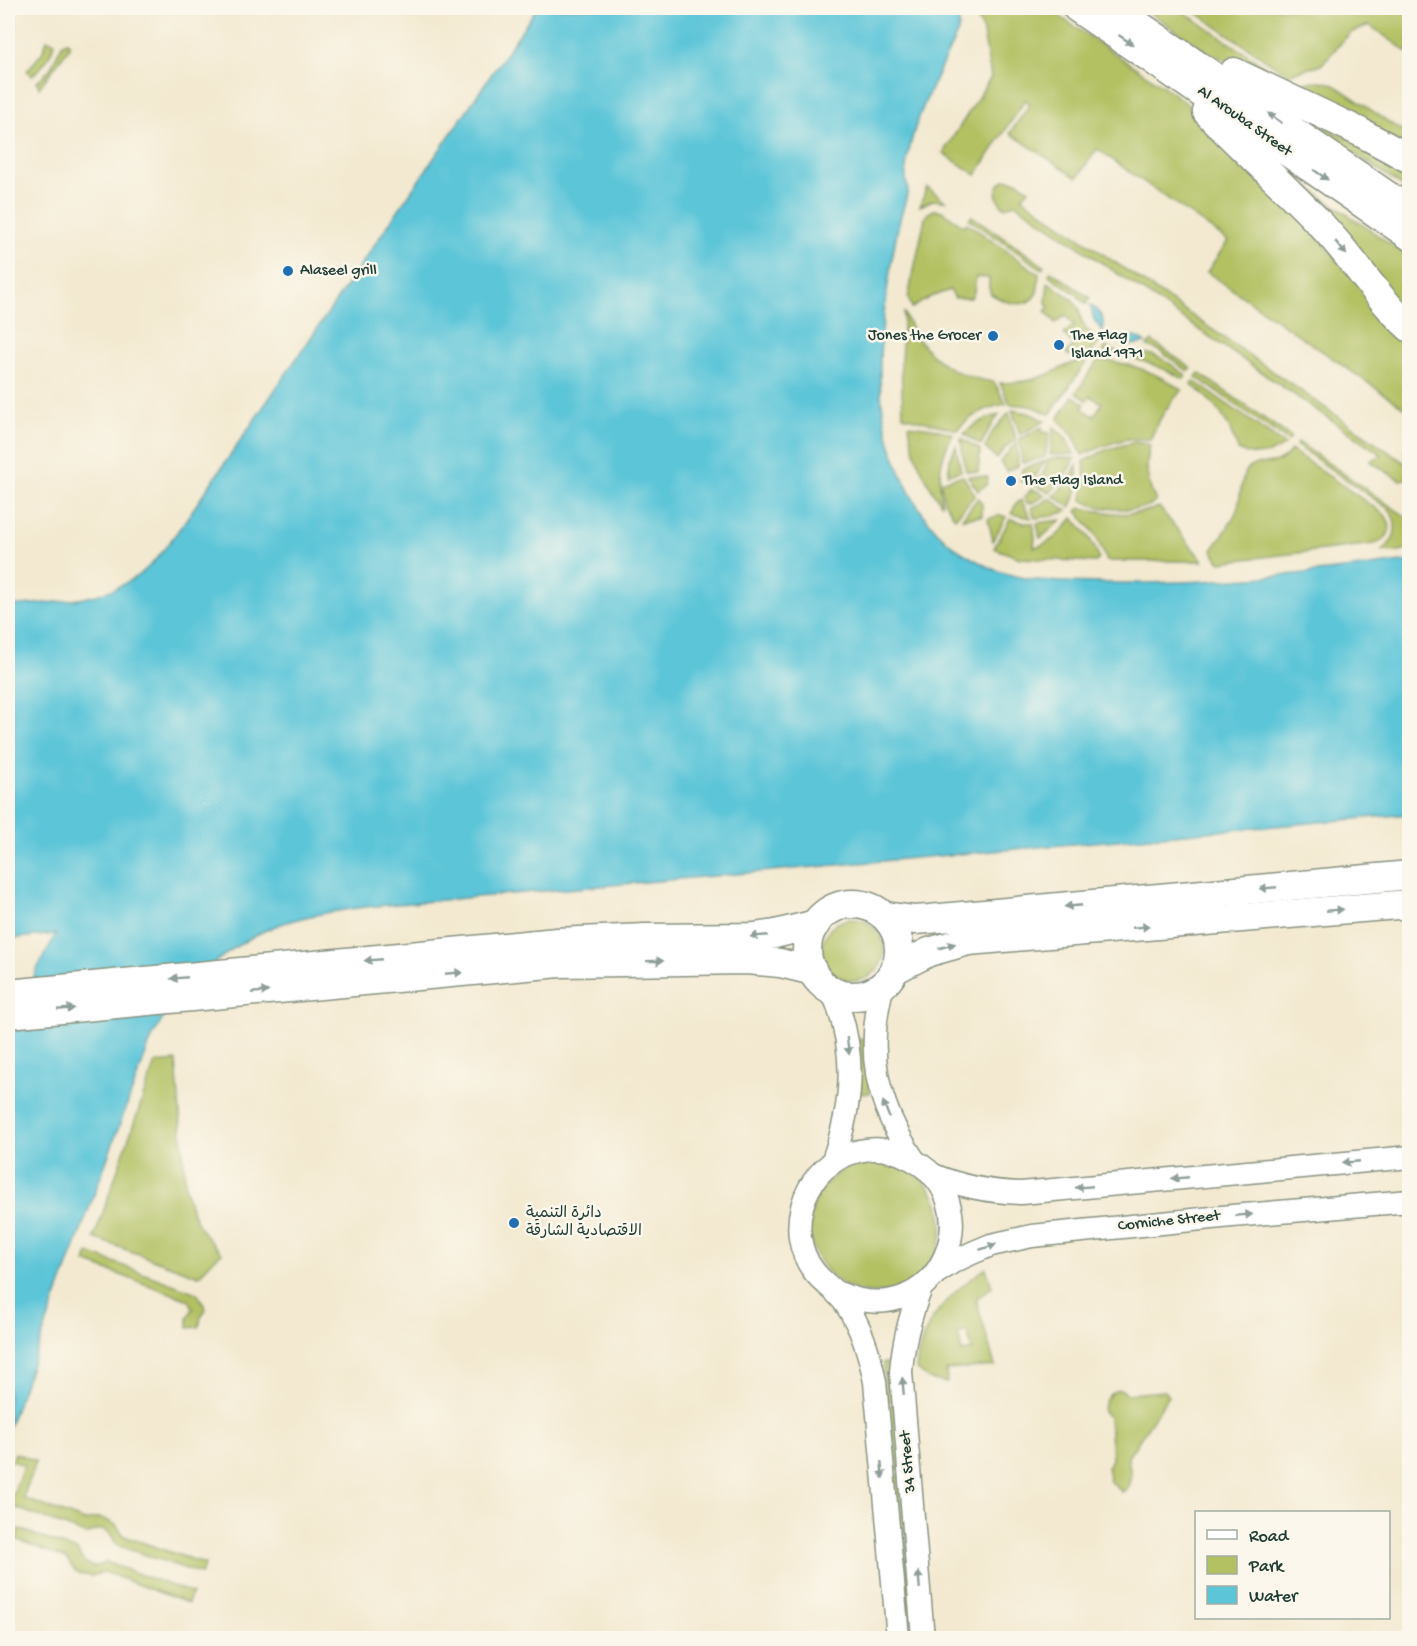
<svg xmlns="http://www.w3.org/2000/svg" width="1417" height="1646" viewBox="0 0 1417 1646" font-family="'Gochi Hand','Playpen Sans Arabic',sans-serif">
<rect width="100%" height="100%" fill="#fbf7ec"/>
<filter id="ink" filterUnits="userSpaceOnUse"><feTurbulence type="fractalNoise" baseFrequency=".0167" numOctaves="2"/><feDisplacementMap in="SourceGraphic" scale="12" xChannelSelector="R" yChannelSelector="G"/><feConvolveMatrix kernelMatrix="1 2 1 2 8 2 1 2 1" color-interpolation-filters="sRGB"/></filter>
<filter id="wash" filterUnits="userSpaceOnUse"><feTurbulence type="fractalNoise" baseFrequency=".008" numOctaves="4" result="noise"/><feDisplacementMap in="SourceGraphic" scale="24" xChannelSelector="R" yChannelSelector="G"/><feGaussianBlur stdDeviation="1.35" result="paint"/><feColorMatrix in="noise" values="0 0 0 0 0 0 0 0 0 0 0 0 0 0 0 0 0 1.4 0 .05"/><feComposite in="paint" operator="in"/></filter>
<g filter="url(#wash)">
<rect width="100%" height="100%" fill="#f3e9d0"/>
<g fill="#b3c163" stroke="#697f4c" stroke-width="1.5" fill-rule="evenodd">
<path d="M8,8C18,19 18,33 8,44Z"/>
<polygon points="971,8 1047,8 1169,90 1186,103 1286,202 1409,339 1409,411 1207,272 1228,241 1097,149 1077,178 1010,133 1030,104 1025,100 976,175 943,153 991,77 982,27"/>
<polygon points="1143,8 1178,8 1291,84 1321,81 1333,84 1409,136 1409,147 1209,53"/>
<polygon points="1189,8 1409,8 1409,53 1369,25 1350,33 1321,65 1287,74"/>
<path d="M47,40L55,42C51,56 43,67 32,76L27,71L42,53Z"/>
<polygon points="66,42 69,43 69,48 39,88 37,82 50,69 62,45"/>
<polygon points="1323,126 1409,169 1409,191 1321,130"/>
<polygon points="1276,165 1409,257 1409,318"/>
<path d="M1006,179L1019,182L1029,190L1022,198L1408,465L1405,451L1409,452V478L1400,480L1396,478L1370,461L1382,455L1016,204L1004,207C994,198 993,186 1006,179Z"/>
<polygon points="927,187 945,201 933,200 920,206"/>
<path d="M934,210L942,211L964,226L967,223L1039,274C1038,280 1039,289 1036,294C1026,311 1004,302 991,294L989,288V278L976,277L974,292L971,298H955L950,290L930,297L912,308L908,298L925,218L927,214Z"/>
<polygon points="972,216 1044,266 1042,269 969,219"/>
<polygon points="1051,271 1090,298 1086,304 1076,294 1049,275"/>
<polygon points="1048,282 1073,300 1079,309 1081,319 1086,329 1099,342 1092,352 1080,353 1069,356 1066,353 1074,345 1064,334 1074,325 1065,315 1056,323 1045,311 1049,307 1046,303"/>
<path d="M904,312C921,354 950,376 994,382L1006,404C986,407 971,415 957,430L903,416L901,361Z"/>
<polygon points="1152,341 1191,368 1188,371 1158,350 1147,346"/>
<path d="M1106,347C1126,359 1130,351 1148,354C1162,356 1175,368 1186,375L1184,379C1155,364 1135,357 1103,352Z"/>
<path d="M1098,360C1129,362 1156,372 1182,390C1167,405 1158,420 1150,440C1127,434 1104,446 1082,455L1073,435L1058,419L1073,396L1085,404L1082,408L1094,416L1102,403L1090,396L1087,400L1076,393Z"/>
<path d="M1081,361H1087L1050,414L1031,406L1010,404L1000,383C1017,383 1033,381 1049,374C1060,369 1069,363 1081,361Z"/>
<polygon points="1199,373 1291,437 1288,441 1196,377"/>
<path d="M1194,381L1285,445C1270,456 1255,458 1238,450C1227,417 1218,406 1191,384Z"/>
<polygon points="1012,410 1029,413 1045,421 1020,435"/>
<polygon points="1009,413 1016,439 1005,448 997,459 985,448 993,431"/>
<path d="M999,415L989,429L981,445L964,434C974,424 985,418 999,415Z"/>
<path d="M909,425L932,428L953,434C939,458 938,479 942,505C924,478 913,457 909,425Z"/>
<polygon points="1042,427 1043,433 1050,432 1045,457 1022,463 1020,439"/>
<polygon points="1054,427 1065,437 1074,454 1050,455"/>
<polygon points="961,438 980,450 978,472 966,471 962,449"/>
<polygon points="1017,442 1018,466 1007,471 1000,462"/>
<path d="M1136,442L1150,445C1145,465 1146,483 1156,501C1143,514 1096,510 1082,500L1085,481L1084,461L1108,449Z"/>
<path d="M1298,442L1409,519V549L1400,552L1382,551C1396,540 1399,526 1390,510L1296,445Z"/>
<polygon points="956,446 961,471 948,474 950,459"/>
<path d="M1291,450L1384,514C1395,527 1389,540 1374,544L1220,562L1212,550C1221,537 1231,525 1237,510C1241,499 1240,479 1247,470C1255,461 1263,465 1272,463C1280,462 1287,456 1291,450Z"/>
<polygon points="1057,458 1075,458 1064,477 1050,493 1035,485 1043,474 1048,460"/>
<polygon points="1045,461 1031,484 1020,481 1022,469"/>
<path d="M1077,465C1077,480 1079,493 1070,507L1054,496L1068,481Z"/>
<polygon points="963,476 975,495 955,518 944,501 941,482 956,477"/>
<polygon points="968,476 988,477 987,484 978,491"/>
<polygon points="1032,489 1045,495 1037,501 1028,504 1024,497"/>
<polygon points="978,498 982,504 982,516 962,518"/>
<polygon points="1050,498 1067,511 1052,516 1035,518 1031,508 1041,504"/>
<polygon points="1021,500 1031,518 1012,514 1015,505"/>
<path d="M1159,507L1203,561H1107L1095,534L1077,511L1081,508C1107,513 1134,518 1159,507Z"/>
<polygon points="1000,515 1006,517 993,541 988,519"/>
<path d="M1073,518C1085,530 1094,542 1099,558L1096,562L1020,558L994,548L1010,519L1025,523H1033L1035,537L1034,547C1050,545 1064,530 1073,518Z"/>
<polygon points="1061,520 1041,538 1040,538 1037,523"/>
<circle cx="853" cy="950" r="31"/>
<polygon points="859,1038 864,1039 865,1042 870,1093 861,1094 857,1042"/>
<path d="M176,1061L186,1190C191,1216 202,1235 222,1253L209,1264L199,1276L94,1238L155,1063Z"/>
<circle cx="876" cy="1227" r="66"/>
<polygon points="88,1253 197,1293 206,1309 201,1317 199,1327 188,1328 188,1318 193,1308 189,1300 85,1262"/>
<path d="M986,1268L992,1287L976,1299L995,1366L946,1370L947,1383L929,1379L916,1369C920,1322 949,1293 986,1268ZM967,1331L972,1350L962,1352L958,1334Z"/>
<polygon points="891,1362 894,1400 886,1401 883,1363"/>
<path d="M1118,1390H1122L1127,1394L1164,1391L1168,1396L1128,1457L1131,1475L1128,1488L1122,1492L1110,1481L1107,1467L1112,1460L1109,1417L1103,1412C1103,1402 1108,1393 1118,1390Z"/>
<polygon points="895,1405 900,1469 892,1470 887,1406"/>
<path d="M15,1453L36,1461L23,1498L85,1521L98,1518L104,1519L116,1525L124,1536L205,1564L201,1574L116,1545C112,1530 99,1525 87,1535L9,1505L24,1465L12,1461Z"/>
<polygon points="901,1474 906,1539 898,1540 893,1475"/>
<path d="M19,1529L78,1551C82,1565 94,1570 106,1562L192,1593L188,1603L104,1572L92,1576L79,1574L74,1570L67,1559L16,1539Z"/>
<polygon points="907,1543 912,1608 904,1609 899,1544"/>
</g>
<g fill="#5cc5d8" stroke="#3e8186" stroke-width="1.5">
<path d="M537,8H957L959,25L958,32C943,62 928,93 916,125C912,138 904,166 906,180C906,183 908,186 908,189C907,199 902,210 900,219C896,234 894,249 891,264C886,301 879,337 880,375C881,432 903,502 947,541C954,548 963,553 972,558C978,561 984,565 990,568C1032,585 1071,582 1115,583C1214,584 1312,574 1409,561V814L365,907C332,912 297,916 266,930C222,950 175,993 153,1036C147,1049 143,1062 138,1075L8,1429V1042L36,971L56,934L8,939V606C55,602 106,603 145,570C160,557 171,540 183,524Z"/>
<path d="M1090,305C1101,311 1105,321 1103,332L1094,320Z"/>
<polygon points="1129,336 1138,338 1145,343 1130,345 1116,341"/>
</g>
</g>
<g filter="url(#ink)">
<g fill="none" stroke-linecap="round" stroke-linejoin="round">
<defs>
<g id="minor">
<path d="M883,985C865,1051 876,1104 914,1160"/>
<path d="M832,990C857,1050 854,1102 832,1163"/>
<path d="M931,1174C961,1187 989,1192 1021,1193L1410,1157"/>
<polyline points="936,1273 953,1262 972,1253 991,1245 1032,1236 1232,1216 1410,1201"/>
<path d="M921,1288C910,1316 903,1342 901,1372L923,1638"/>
<path d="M839,1293C941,1337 996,1198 907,1157C888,1147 866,1147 846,1155C802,1173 785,1232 813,1270C823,1284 838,1291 847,1306C862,1329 870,1355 875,1382L898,1638"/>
</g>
<g id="major">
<polyline points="1077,8 1410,236"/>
<polyline points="1114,8 1410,211"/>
<polyline points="1234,72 1360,132 1410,159"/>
<path d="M1207,112C1245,152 1288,189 1325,229C1355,261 1377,298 1410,328"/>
<circle cx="853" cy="950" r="46"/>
<polyline points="885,916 914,920 929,919 1410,875"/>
<polyline points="894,970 929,952 968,941 1410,904"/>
<polyline points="8,994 557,942 645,938 754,937 775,934 816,924"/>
<polyline points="8,1014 560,963 746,960 780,963 813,971"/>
</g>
</defs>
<use href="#minor" stroke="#899382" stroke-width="25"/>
<use href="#major" stroke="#899382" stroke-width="31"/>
<use href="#minor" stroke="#fff" stroke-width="22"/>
<use href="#major" stroke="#fff" stroke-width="28"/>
</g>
<defs><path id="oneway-solid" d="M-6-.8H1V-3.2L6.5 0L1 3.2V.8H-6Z" transform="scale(1.5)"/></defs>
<g fill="#8f9e9a">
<use href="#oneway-solid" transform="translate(1126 40) rotate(34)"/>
<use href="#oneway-solid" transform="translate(1275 118) rotate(-145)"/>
<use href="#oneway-solid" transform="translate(1321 175) rotate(35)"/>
<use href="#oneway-solid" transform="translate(1341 248) rotate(50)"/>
<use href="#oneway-solid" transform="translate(1268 888) rotate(175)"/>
<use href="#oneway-solid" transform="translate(1073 906) rotate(175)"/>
<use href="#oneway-solid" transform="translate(1335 910) rotate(-5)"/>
<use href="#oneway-solid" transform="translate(1141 927) rotate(-5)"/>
<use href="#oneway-solid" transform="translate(759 936) rotate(175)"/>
<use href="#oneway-solid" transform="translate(947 946) rotate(-16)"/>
<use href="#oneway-solid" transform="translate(373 960) rotate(175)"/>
<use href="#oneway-solid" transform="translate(655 961) rotate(-1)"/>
<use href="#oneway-solid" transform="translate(454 973) rotate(-5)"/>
<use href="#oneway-solid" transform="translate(179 978) rotate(175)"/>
<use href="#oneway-solid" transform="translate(260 992) rotate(-5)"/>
<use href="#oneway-solid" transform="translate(66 1009) rotate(-5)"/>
<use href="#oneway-solid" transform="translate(848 1046) rotate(82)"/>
<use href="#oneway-solid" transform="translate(886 1109) rotate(-111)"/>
<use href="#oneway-solid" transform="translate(1351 1162) rotate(175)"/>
<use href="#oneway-solid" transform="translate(1180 1178) rotate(175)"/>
<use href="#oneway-solid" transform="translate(1084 1187) rotate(175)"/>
<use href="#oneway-solid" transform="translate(1244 1215) rotate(-5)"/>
<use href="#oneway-solid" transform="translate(988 1247) rotate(-19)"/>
<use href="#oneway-solid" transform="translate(903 1386) rotate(-95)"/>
<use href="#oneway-solid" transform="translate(882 1470) rotate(85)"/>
<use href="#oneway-solid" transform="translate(919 1580) rotate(-95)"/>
</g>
</g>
<g fill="#1f6fb2" stroke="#fbf7ec" stroke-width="2">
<circle cx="288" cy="271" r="6"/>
<circle cx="993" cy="336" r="6"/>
<circle cx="1059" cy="345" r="6"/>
<circle cx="1011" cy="481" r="6"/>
<circle cx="514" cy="1223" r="6"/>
</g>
<g text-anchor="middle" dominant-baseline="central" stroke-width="5" stroke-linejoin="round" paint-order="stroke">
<g font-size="16" fill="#1f3d34" stroke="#fbf7ec">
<text transform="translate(1244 122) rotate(35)">Al Arouba Street</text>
<text transform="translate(1169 1222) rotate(-6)">Corniche Street</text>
<text transform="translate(909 1462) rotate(-95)">34 Street</text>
</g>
<g font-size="16" fill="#1f3d34" stroke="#fbf7ec" text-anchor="start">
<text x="300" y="271">Alaseel grill</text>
<text x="981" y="336" text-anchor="end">Jones the Grocer</text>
<text x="1071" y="336">The Flag<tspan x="1071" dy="18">Island 1971</tspan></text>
<text x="1023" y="481">The Flag Island</text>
<text x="526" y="1214">دائرة التنمية<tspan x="526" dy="18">الاقتصادية الشارقة</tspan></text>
</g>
</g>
<rect width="1417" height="1646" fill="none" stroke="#fbf7ec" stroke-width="30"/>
<rect x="1195" y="1511" width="195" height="108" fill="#fbf7ec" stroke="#a3ada2" stroke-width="1.5"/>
<rect x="1207" y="1530" width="30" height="9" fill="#ffffff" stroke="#a3ada2" stroke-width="1.5"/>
<text x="1249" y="1541" font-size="18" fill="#1f3d34">Road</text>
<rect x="1207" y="1556" width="30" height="18" fill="#b3c163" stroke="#a3ada2" stroke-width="1.5"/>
<text x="1249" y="1571" font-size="18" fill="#1f3d34">Park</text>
<rect x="1207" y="1586" width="30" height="18" fill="#5cc5d8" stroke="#a3ada2" stroke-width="1.5"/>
<text x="1249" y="1601" font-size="18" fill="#1f3d34">Water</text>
</svg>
